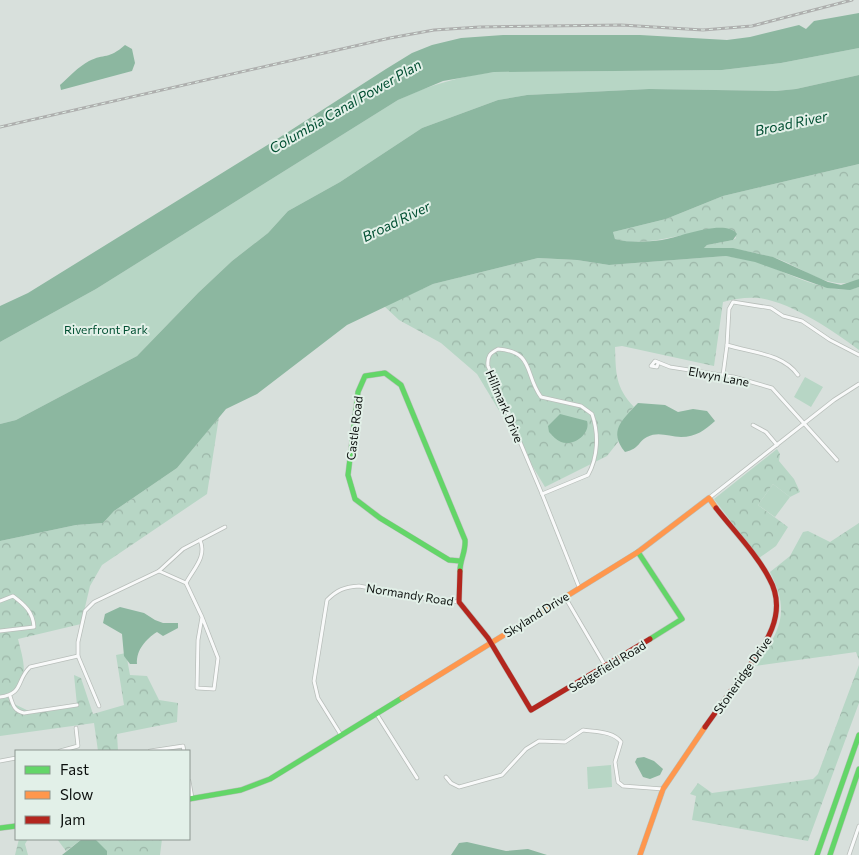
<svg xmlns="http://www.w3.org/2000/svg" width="859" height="855" viewBox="0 0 859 855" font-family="Commissioner,sans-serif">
<defs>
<pattern id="forest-crowns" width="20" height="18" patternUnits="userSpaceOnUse" patternTransform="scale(1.25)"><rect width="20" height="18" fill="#b7d6c5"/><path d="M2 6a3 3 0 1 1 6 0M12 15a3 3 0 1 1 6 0" fill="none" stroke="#9cb6a8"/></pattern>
</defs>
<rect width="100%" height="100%" fill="#d8e0dc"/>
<g fill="url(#forest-crowns)">
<path d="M859,164V279C830,294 801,265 772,257C760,254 747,251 734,249C725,247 712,252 704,248L707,245L733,240L736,238L733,231C693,225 655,250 615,239L613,232L666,219L723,196Z"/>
<path d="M726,256C736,258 747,259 757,262C786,271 829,297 859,287V350C834,331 789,301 758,298C746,297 734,299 723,302L714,366L622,346L615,347C616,373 615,387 634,407C623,419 616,426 618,442L607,456L545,487L477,374L441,343L399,320L384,306L433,284L538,258L577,260L609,265Z"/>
<path d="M219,417L207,494L102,565L90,586L81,624L18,639C23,659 31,681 11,696L12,703L31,712L77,705L74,675L81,678L93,714L124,705L116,655L126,653L130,675L147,676L159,700L178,703L177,722L117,734L118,751H98L94,723L0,736V541L76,525L103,523L114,511L177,468Z"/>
<polygon points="777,449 780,454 779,461 794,479 800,492 790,497 773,484 758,505 788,527 776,546 759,558 714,499"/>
<path d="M859,523V660L856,652L755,666C780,631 791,613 770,572L790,556L803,532L808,531L830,542Z"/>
<polygon points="859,665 859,703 808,841 692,820 696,796 690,794 698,783 712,793 813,779 818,774"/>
<polygon points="19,839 28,839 25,844 28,855 15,855"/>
<polygon points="57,839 82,839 66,851"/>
<polygon points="95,839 162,839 160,855 107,855"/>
</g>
<g fill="#b7d6c5">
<path d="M859,48V75L796,89L776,91L649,89L527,95L498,100L422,128L340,182L288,211L268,233L232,261L198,293L137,356L16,420L0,424V342L96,289L398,100C430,85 460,76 494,72L722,70L781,63Z"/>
<polygon points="805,377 823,387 811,407 794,397"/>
<polygon points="773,484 790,497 775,517 758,505"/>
<polygon points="611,765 612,787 588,789 587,767"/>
</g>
<g fill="#8cb7a0">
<polygon points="859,13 859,48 781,63 722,70 494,72 443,81 398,100 96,289 0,342 0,306 28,293 274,141 386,69 412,53 432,45 461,38 503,35 640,35 727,40 750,37 799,25 806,29 814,21"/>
<path d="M125,45L132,49L135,63L132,71L61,90L60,85C69,77 78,67 89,61C105,53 108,60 125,45Z"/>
<path d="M859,75V164L723,196L666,219L613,232L615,239C630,243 646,242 662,240C678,238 725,218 737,234L733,240L707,245L704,248H733L773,257L828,282L841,285L859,279V287L850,290L827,288L755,262L726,256L609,265L577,260L538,258L433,284L347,325L257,394L226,409L177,468L114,511L103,523L76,525L0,541V424L16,420L137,356L198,293L232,261L268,233L288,211L340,182L422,128L498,100L527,95L649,89L776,91L796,89Z"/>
<path d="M638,403L665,405L678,412L693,409L707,411L715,421C705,430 696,437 681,437C669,437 659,431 647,437C637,442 641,448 625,452C608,431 622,420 638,403Z"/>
<path d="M560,414L587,421C591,434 573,447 561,442C556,440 552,435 549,432L548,426Z"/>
<path d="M120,607L144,613L155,620L163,623H178V628L163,636L157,632C146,639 136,650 137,664H130L124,656L122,634L103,623L105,614Z"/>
<polygon points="644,757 654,761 663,769 660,775 650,779 643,777 635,762 637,758"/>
<polygon points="82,839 95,839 107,851 107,855 62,855"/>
<polygon points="467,842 506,851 528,849 547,855 451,855 459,843"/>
</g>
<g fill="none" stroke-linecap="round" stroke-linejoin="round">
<defs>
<g id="street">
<path d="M498,349C535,352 524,374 541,397L581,406L592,414C599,434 598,457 588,475L542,494L488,366C487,356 490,353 498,349Z"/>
<polyline points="658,363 657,367 651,366 655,361 670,367 734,377 772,388 837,460"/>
<polyline points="723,375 727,345"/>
<path d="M798,375C782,353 752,353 727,345L729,309L733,302L771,308L783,316L802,321L830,340L859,355"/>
<polyline points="753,425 766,432 777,445"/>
<polyline points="542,494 579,587"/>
<polyline points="709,498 834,400 859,384"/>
<polyline points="159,571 186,583 202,617 198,640 197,688 214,689 218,658 202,617"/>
<path d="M186,583C194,568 207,557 200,540"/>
<polyline points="565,597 606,667"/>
<path d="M0,601L13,596C25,605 33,612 34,627L0,631"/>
<path d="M10,696C13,705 14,711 24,713L77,705"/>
<path d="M0,697C24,694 16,680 30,667L78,656"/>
<polyline points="99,706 78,656 78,642 85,611 94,602 159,571 183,549 225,527"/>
<polyline points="376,713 417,778"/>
<path d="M341,735L318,698L314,681L327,600C337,590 344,587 359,586L434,600L459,602"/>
<polyline points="60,751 78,746 76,728"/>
<polyline points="150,751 183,746 184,751"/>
<polyline points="0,761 16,758"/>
<path d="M446,777L451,783L459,787L502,775L526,749L539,741L565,742L583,730C595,732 613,731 621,742L615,762L618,782L623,786L663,789"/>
<polyline points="189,781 192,798"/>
<polyline points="849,855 859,826"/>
</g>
<g id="fast">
<polyline points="638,552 682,619 650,639"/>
<path d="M460,571C460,559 466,552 465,540L401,385L385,373L365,376L358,392L348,475L355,499L380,518L449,560L460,561"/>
<polyline points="189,799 241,790 270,779 402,698"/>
<polyline points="0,828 16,826"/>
<polyline points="817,855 859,735"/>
<polyline points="830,855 859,769"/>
</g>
<g id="slow">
<polyline points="402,698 638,552 709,498 716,508"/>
<polyline points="640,855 663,789 705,727"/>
</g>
<g id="jam">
<polyline points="460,571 459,602 488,638 531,710 650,639"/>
<path d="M705,727C717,710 729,694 741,677C763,648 790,615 769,578C756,553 733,530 716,508"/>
</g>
</defs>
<use href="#street" stroke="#b8beba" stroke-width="4.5"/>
<use href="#fast" stroke="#b8beba" stroke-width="6"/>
<use href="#slow" stroke="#b8beba" stroke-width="6"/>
<use href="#jam" stroke="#b8beba" stroke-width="6"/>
<use href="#street" stroke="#f9fafa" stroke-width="3"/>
<use href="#fast" stroke="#63d668" stroke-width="5"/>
<use href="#slow" stroke="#ff974d" stroke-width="5"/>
<use href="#jam" stroke="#b3261e" stroke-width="5"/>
<defs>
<polyline id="rail" points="0,127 390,38 434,30 480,27 621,25 703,30 752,26 852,0"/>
</defs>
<use href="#rail" stroke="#aeafae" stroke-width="3"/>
<use href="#rail" stroke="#e2f0e8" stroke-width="1" stroke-dasharray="4" stroke-linecap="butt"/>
</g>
<g text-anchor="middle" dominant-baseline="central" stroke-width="4" stroke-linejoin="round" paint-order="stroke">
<g font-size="12" fill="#014f32" stroke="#e2f0e8">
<text x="106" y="329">Riverfront Park</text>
</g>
<g font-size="12" fill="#0b0f0d" stroke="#e2f0e8">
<text transform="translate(719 376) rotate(11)">Elwyn Lane</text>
<text transform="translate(505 406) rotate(67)">Hillmark Drive</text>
<text transform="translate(354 428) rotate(-83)">Castle Road</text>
<text transform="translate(410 594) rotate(9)">Normandy Road</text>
<text transform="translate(536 614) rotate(-32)">Skyland Drive</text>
<text transform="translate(607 666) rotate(-31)">Sedgefield Road</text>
<text transform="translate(742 675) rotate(-55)">Stoneridge Drive</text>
</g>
<g font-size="14" font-style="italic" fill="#004e31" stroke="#e2f0e8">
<text transform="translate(345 106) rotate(-30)">Columbia Canal Power Plan</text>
<text transform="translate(791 123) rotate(-12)">Broad River</text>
<text transform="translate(396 221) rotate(-26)">Broad River</text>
</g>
</g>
<rect x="15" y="750" width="175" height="90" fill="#e2f0e8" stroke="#8c9690"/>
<rect x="25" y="766" width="25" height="8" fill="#63d668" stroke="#8c9690"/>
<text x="60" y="775" font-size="15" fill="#0b0f0d">Fast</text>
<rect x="25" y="791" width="25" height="8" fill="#ff974d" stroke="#8c9690"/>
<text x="60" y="800" font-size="15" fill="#0b0f0d">Slow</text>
<rect x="25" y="816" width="25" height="8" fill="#b3261e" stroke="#8c9690"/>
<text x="60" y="825" font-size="15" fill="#0b0f0d">Jam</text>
</svg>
